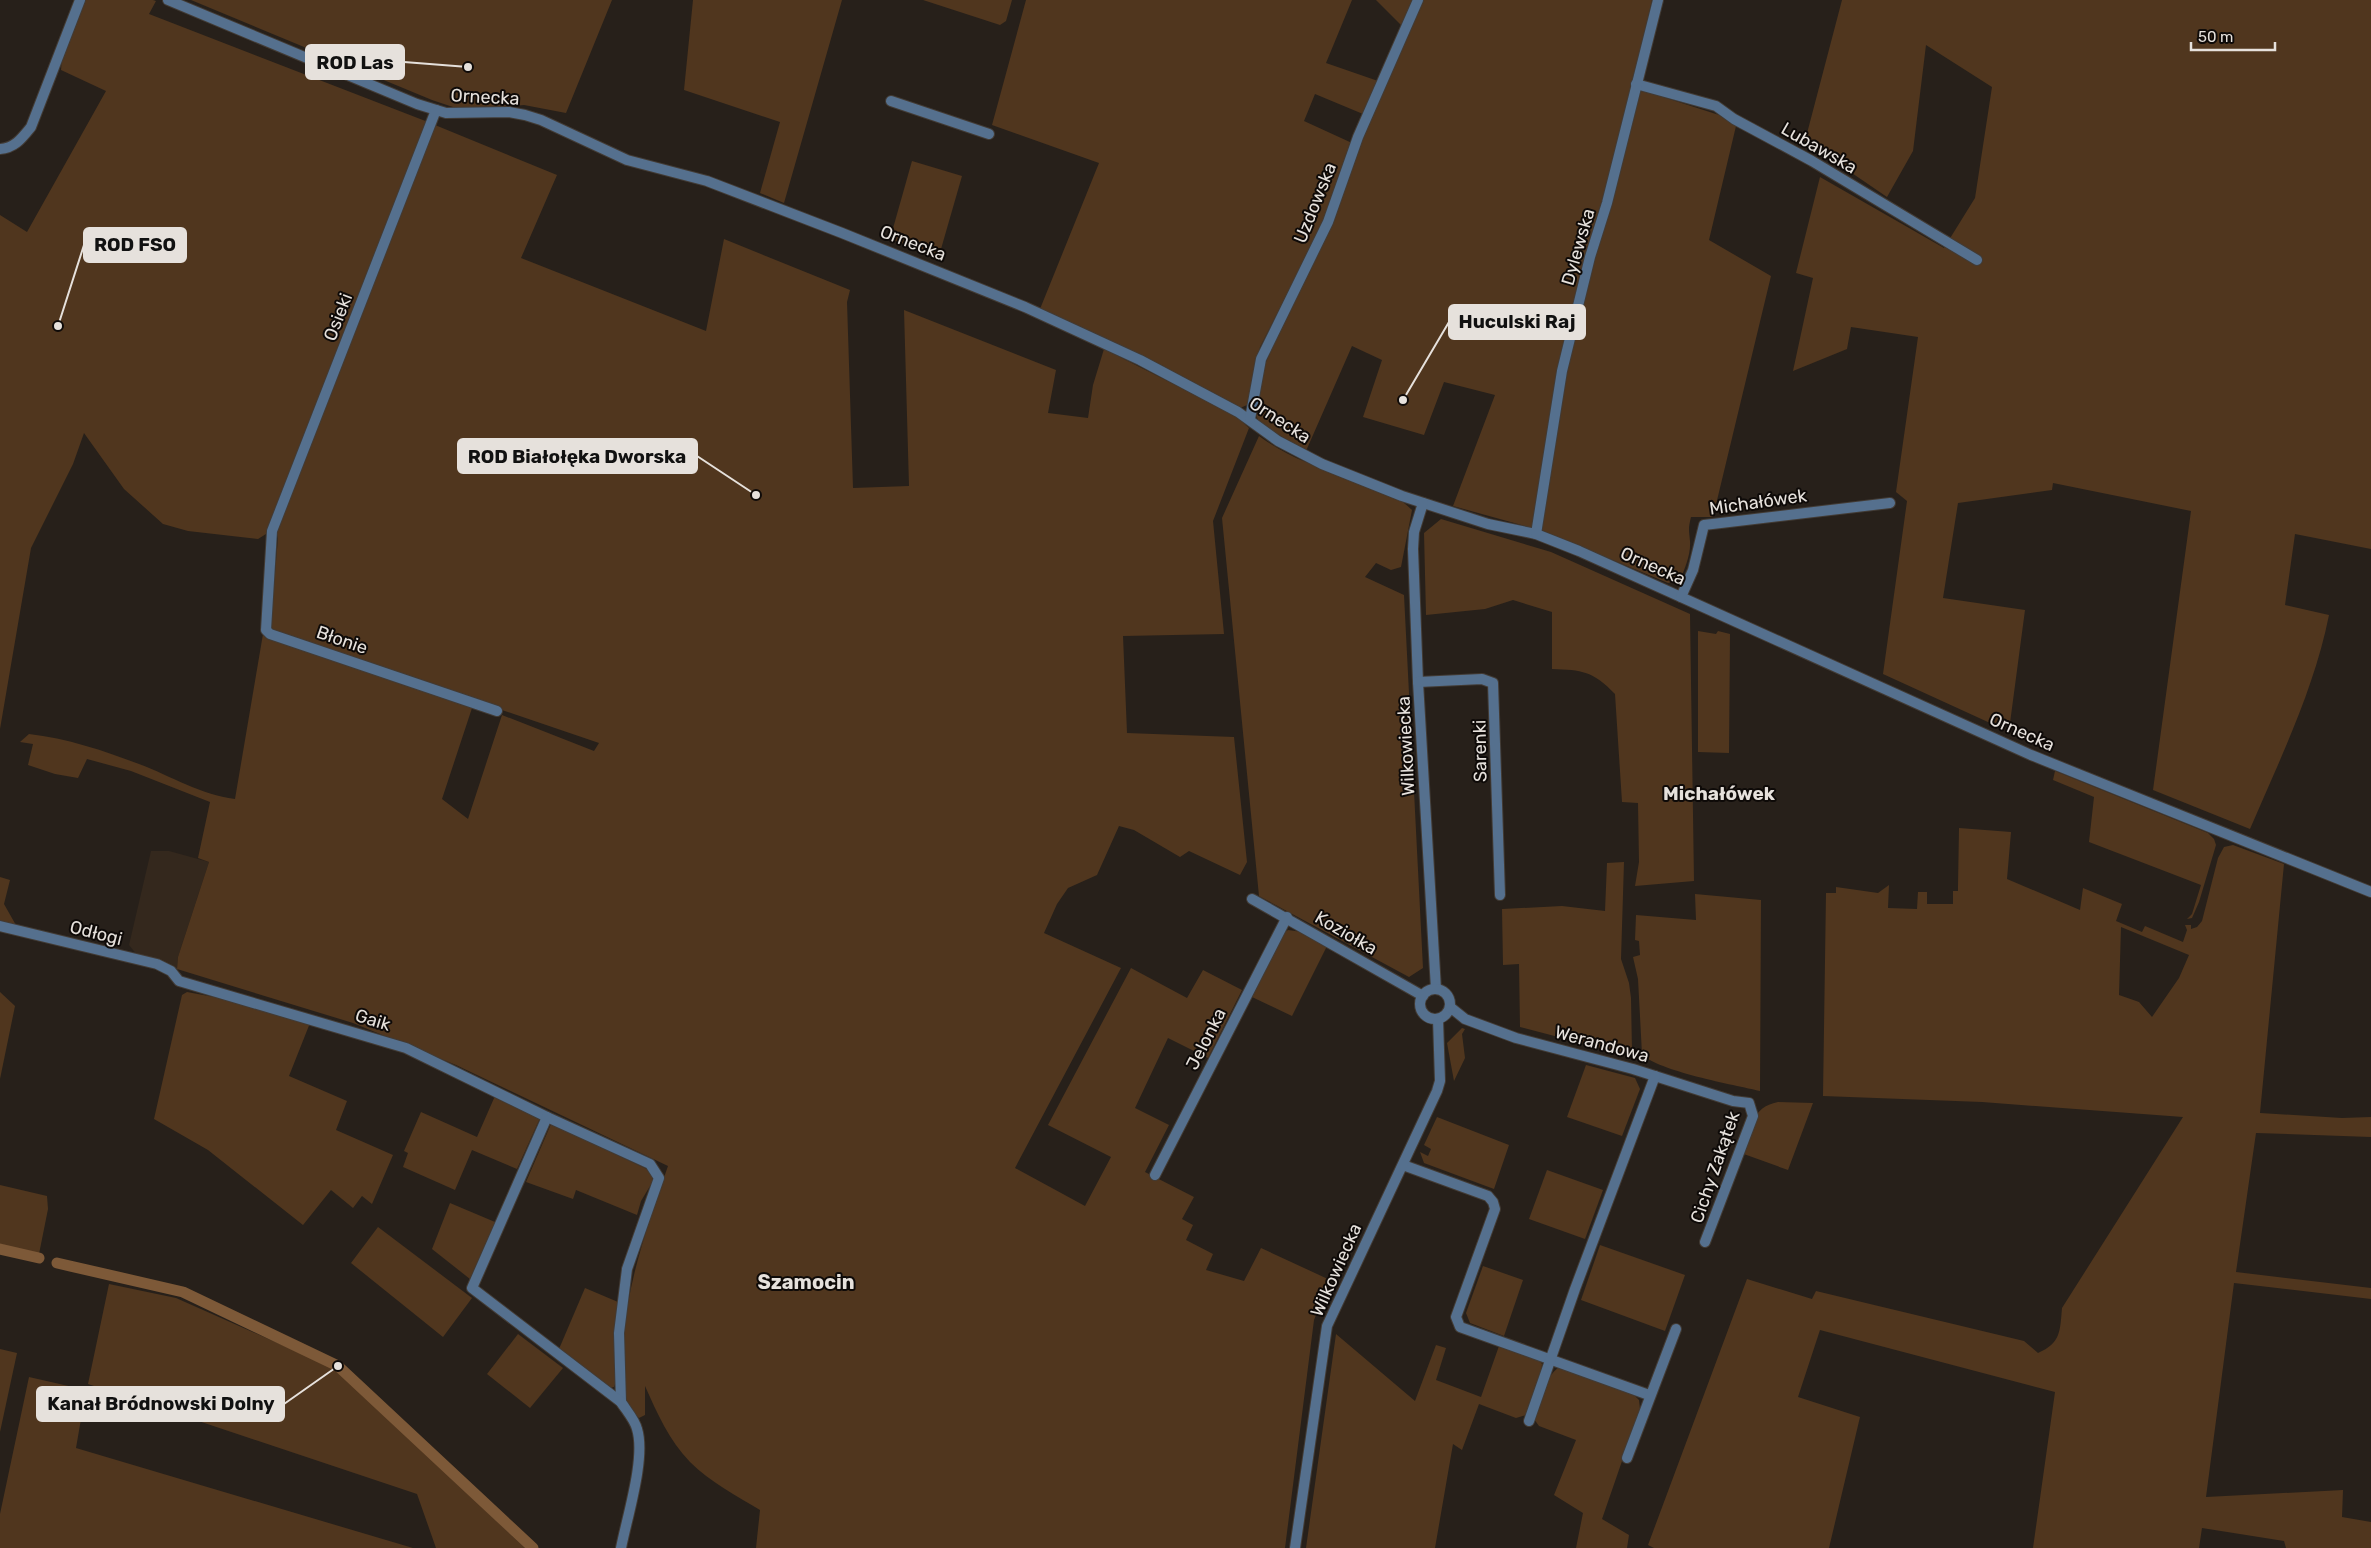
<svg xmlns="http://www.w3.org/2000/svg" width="2371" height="1548" viewBox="0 0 2371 1548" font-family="Rubik,sans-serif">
<rect width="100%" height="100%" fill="#27201a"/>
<polygon fill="#34281d" points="151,851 169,851 209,862 178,957 177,969 138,956 129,945"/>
<g fill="#50361e" fill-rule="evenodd">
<polygon points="85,0 153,0 156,1 149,14 428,122 266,534 258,539 188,531 163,524 124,489 84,433 73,464 31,548 0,729 0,215 27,232 106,91 61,70 62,57"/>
<polygon points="191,0 612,0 566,113 524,105 480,109 453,107 432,100"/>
<polygon points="693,0 842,0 784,203 760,193 780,122 684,90"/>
<polygon points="923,0 1012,0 1006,21 1000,25"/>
<polygon points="1026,0 1352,0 1326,63 1378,81 1363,114 1315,94 1304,121 1352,143 1324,222 1260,347 1247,405 1240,408 1040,309 1099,163 992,125"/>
<polygon points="1376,0 1414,0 1402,26"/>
<path d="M1421,0H1652L1632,87L1719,115L1736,126L1709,240L1771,276L1713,517H1691C1688,530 1689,529 1690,541C1691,554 1685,568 1680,580L1668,583L1543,531L1453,506L1495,395L1444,382L1424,435L1363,417L1382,360L1352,346L1306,451L1259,423L1254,409L1261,374L1357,145Z"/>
<path d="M1842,0H2371V549L2295,534L2285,605L2329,615C2314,690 2280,759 2250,829L2153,790L2191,511L2053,483L2052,490L1958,503L1943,598L2025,610L2010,723L2001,728L1883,674L1907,501L1896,492L1918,337L1851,327L1847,349L1793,371L1813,278L1796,273L1820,177L1944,248L1975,198L1992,87L1926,45L1913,151L1887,197L1805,141Z"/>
<path d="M435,125L557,175L521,258L706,331L724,239L850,290L847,302L853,488L909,486L904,310L1056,370L1048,413L1088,418L1093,385L1104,349L1235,415L1249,428L1213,521L1224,634L1123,636L1127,733L1234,737L1247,862L1240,875L1189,851L1180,857L1134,830L1119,826L1097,875L1068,888L1057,904L1044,933L1121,968L1015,1168L1085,1206L1111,1157L1048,1125L1131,968L1187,998L1203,970L1242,990L1208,1058L1168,1038L1135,1108L1169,1125L1145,1172L1194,1197L1182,1219L1193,1225L1186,1240L1213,1254L1206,1270L1244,1281L1261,1248L1330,1280L1314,1320L1285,1548H756L760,1510C737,1496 710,1482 690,1462C669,1440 657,1413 645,1386V1415L639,1418L624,1403C624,1383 621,1362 623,1341C628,1280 648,1224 668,1166L456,1065L353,1023L177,969L178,957L209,862L198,858L210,802L131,771L87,759L78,778L55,774L28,765L33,744L20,742L29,734C66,738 105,751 139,764C171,776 201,795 235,799L263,634L473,705L442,799L468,819L502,715L594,751L599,743L270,631L278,538L276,530Z"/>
<polygon points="912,161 962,176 941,249 933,254 890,239"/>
<path d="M1259,436C1273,446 1290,456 1306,462C1341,476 1386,483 1412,510L1401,567L1391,570L1376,563L1365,577L1404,595L1423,968L1409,977L1259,896L1222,518Z"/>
<path d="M1441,519L1551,552L1690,614L1694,881L1635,886L1639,862L1638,803L1622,802L1615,694C1593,671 1582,670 1552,669V612L1513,600L1485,609L1426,615L1424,533Z"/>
<polygon points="1698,631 1716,634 1718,631 1730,634 1729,753 1698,752"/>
<polygon points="2055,771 2208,833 2214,839 2216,845 2199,902 2192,918 2187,919 2192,914 2201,885 2089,842 2094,797 2053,780"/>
<path d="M1959,828L2011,832L2007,879L2080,910L2083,888L2122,904L2116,921L2142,932L2145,926L2183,942L2187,930L2185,925H2191V929L2197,927L2202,921L2218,858L2224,847L2233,845L2284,864L2260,1113L2342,1118L2371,1117V1137L2256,1133L2236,1272L2371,1288V1299L2234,1283L2206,1497L2343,1490L2342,1517L2371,1522V1548H2286L2284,1541L2202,1528L2199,1548H2033L2055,1392L1820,1330L1798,1397L1860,1417L1829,1548H1654L1648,1545L1747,1279L1812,1299L1816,1291L2024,1341L2038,1353C2061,1343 2060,1331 2062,1308L2183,1117L1982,1102L1823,1096L1826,893H1836V887L1878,893L1889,885L1888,908L1917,909L1918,892H1927V904H1953V891H1958V886ZM2121,927L2189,955L2179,978L2152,1017L2139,1002L2119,995Z"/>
<polygon points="1624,862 1621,959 1629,983 1631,998 1632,1051 1627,1055 1520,1027 1519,964 1503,965 1502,909 1562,906 1605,911 1607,863"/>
<polygon points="0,877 10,880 4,904 17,927 0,923"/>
<path d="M1695,894L1761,900L1760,1091C1735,1085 1657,1071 1642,1054L1638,979L1633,957L1640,955L1639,941L1635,940L1636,915L1696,920Z"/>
<polygon points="1288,930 1302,932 1327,946 1292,1016 1252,997 1285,932"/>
<polygon points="0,992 15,1006 0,1079"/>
<polygon points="187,992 230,1000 310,1023 289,1076 347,1101 336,1130 393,1155 372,1204 362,1196 353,1208 331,1190 303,1225 208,1150 154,1119 182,995"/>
<polygon points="1462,1028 1465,1029 1462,1034 1465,1058 1454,1081 1447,1043"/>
<polygon points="1586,1065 1635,1078 1640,1089 1622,1136 1567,1117"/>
<polygon points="495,1096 540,1118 517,1169 472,1150 455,1190 403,1167 408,1153 404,1151 421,1112 477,1137"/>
<path d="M1778,1102L1813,1103L1788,1170L1741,1153C1750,1130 1751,1107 1778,1102Z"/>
<polygon points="1437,1117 1509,1145 1494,1189 1424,1163 1420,1152 1428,1156 1431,1149 1424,1145"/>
<polygon points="551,1124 651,1171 653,1181 641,1201 637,1215 576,1190 573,1199 526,1182"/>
<polygon points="1547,1170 1603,1190 1585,1239 1529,1219"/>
<polygon points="0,1185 47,1196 48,1209 39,1254 0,1244"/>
<polygon points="450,1203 495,1222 470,1279 432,1249"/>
<polygon points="378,1227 472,1298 443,1337 351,1263"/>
<polygon points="1600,1245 1685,1275 1665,1331 1581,1300"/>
<polygon points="1483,1266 1523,1280 1504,1336 1470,1323 1466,1313"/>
<polygon points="109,1284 176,1298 336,1369 525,1548 436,1548 417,1494 88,1384"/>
<polygon points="585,1288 618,1302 616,1381 614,1387 610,1388 559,1349"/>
<polygon points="518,1334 563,1368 530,1408 487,1374"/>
<polygon points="1336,1334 1415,1401 1436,1345 1446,1348 1436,1380 1481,1397 1499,1346 1539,1360 1542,1364 1540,1380 1526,1415 1516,1418 1479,1404 1462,1450 1453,1444 1435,1548 1306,1548"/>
<polygon points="0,1349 17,1353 0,1432"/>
<path d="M1560,1367L1632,1393L1639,1400L1640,1409L1602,1519L1629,1535L1627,1548H1576L1583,1513L1554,1495L1576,1440L1539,1426L1534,1419C1540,1405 1545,1374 1560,1367Z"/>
<polygon points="29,1377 86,1390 76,1448 413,1548 0,1548 0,1514"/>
</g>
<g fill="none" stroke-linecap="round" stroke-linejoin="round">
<g stroke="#7d5938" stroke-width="11">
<polyline points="0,1249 39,1258"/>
<polyline points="57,1263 183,1292 338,1366 533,1548"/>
</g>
<defs>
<g id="minor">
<polyline points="168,0 417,104 446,113 509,112 525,115 541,120 627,160 707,181 842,233 1025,307 1140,360 1238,412 1278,441 1322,464 1402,496 1488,524 1536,534 1579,551 2031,755 2371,892"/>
<polyline points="1636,84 1716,106 1734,119 1812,161 1977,260"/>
<polyline points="891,101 989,134"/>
<polyline points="436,110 272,531 266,630 270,634 497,711"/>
<path d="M0,149C15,148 22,138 31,127L80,0"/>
<polyline points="1250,419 1261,359 1328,222 1358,137 1418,0"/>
<polyline points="1423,503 1414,532 1413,549 1418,682 1436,989"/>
<polyline points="1536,534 1562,371 1590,257 1607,203 1658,0"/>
<polyline points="1681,597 1693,570 1704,525 1890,503"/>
<polyline points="1418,682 1482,679 1493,683 1500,895"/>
<polyline points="1252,899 1423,996"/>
<polyline points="0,926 157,964 171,971 179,981 406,1048 547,1117 650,1164 659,1178 627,1269 619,1333 621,1402"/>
<circle cx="1435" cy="1004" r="15"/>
<polyline points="1450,1007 1465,1019 1516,1038 1633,1069 1733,1101 1749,1103 1753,1116 1705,1242"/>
<path d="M547,1117L472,1288L621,1402C626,1410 635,1420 637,1429C646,1458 627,1517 621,1548"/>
<polyline points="1403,1165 1488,1196 1493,1202 1495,1209 1456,1317 1460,1327 1649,1395"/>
<polyline points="1155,1175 1287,917"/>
<polyline points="1529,1421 1575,1289 1655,1076"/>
<polyline points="1627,1458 1676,1329"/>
<polyline points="1295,1548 1327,1326 1437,1091 1440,1081 1438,1019"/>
</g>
</defs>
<use href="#minor" stroke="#423b35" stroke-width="12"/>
<use href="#minor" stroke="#55708e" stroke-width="10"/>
</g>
<g text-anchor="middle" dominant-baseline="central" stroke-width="4" stroke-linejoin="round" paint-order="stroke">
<g font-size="18" fill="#e6e1dc" stroke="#0e0a08">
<text transform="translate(485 97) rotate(3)">Ornecka</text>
<text transform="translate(1819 148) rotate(30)">Lubawska</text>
<text transform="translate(1315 203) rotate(-68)">Uzdowska</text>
<text transform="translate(913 243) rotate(21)">Ornecka</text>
<text transform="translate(1578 247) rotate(-74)">Dylewska</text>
<text transform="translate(338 317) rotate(-69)">Osieki</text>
<text transform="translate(1280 420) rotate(33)">Ornecka</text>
<text transform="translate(1758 502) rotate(-8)">Michałówek</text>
<text transform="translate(1653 566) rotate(24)">Ornecka</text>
<text transform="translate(342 640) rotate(19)">Błonie</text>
<text transform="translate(2022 732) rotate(24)">Ornecka</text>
<text transform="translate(1406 746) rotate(-93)">Wilkowiecka</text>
<text transform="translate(1480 751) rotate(-91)">Sarenki</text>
<text transform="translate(96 933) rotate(14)">Odłogi</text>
<text transform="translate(1346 933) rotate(30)">Koziołka</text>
<text transform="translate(373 1020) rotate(17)">Gaik</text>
<text transform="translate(1206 1039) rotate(-63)">Jelonka</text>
<text transform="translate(1602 1044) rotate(15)">Werandowa</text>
<text transform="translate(1715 1167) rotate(-71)">Cichy Zakątek</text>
<text transform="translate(1336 1270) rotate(-66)">Wilkowiecka</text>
</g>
<g font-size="19" font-weight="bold" fill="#e6e1dc" stroke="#0e0a08">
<text x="1719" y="793">Michałówek</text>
</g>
<g font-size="20" font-weight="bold" fill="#e6e1dc" stroke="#0e0a08">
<text x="806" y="1282">Szamocin</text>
</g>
</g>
<path fill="none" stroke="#e6e1dc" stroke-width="2" d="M468 67L404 62M58 326L84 245M1403 400L1449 322M756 495L697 456M338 1366L284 1404"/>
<g fill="#e6e1dc" stroke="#0e0a08" stroke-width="2">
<circle cx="468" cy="67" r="5"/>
<circle cx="58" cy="326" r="5"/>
<circle cx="1403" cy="400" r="5"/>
<circle cx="756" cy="495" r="5"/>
<circle cx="338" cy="1366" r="5"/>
</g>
<g fill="#e6e1dc" stroke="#e6e1dc" stroke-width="2">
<rect x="306" y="45" width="98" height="34" rx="5"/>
<rect x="84" y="228" width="102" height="34" rx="5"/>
<rect x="1449" y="305" width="136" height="34" rx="5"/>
<rect x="458" y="439" width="239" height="34" rx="5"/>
<rect x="37" y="1387" width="247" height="34" rx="5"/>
</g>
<g font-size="19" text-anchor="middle" font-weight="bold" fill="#111">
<text x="355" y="69">ROD Las</text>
<text x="135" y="251">ROD FSO</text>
<text x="1517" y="328">Huculski Raj</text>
<text x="577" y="463">ROD Białołęka Dworska</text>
<text x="161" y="1410">Kanał Bródnowski Dolny</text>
</g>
<path d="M2191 42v8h84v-8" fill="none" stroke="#e6e1dc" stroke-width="2.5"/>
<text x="2198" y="42" font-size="15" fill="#e6e1dc" stroke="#0e0a08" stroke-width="4" paint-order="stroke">50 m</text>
</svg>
